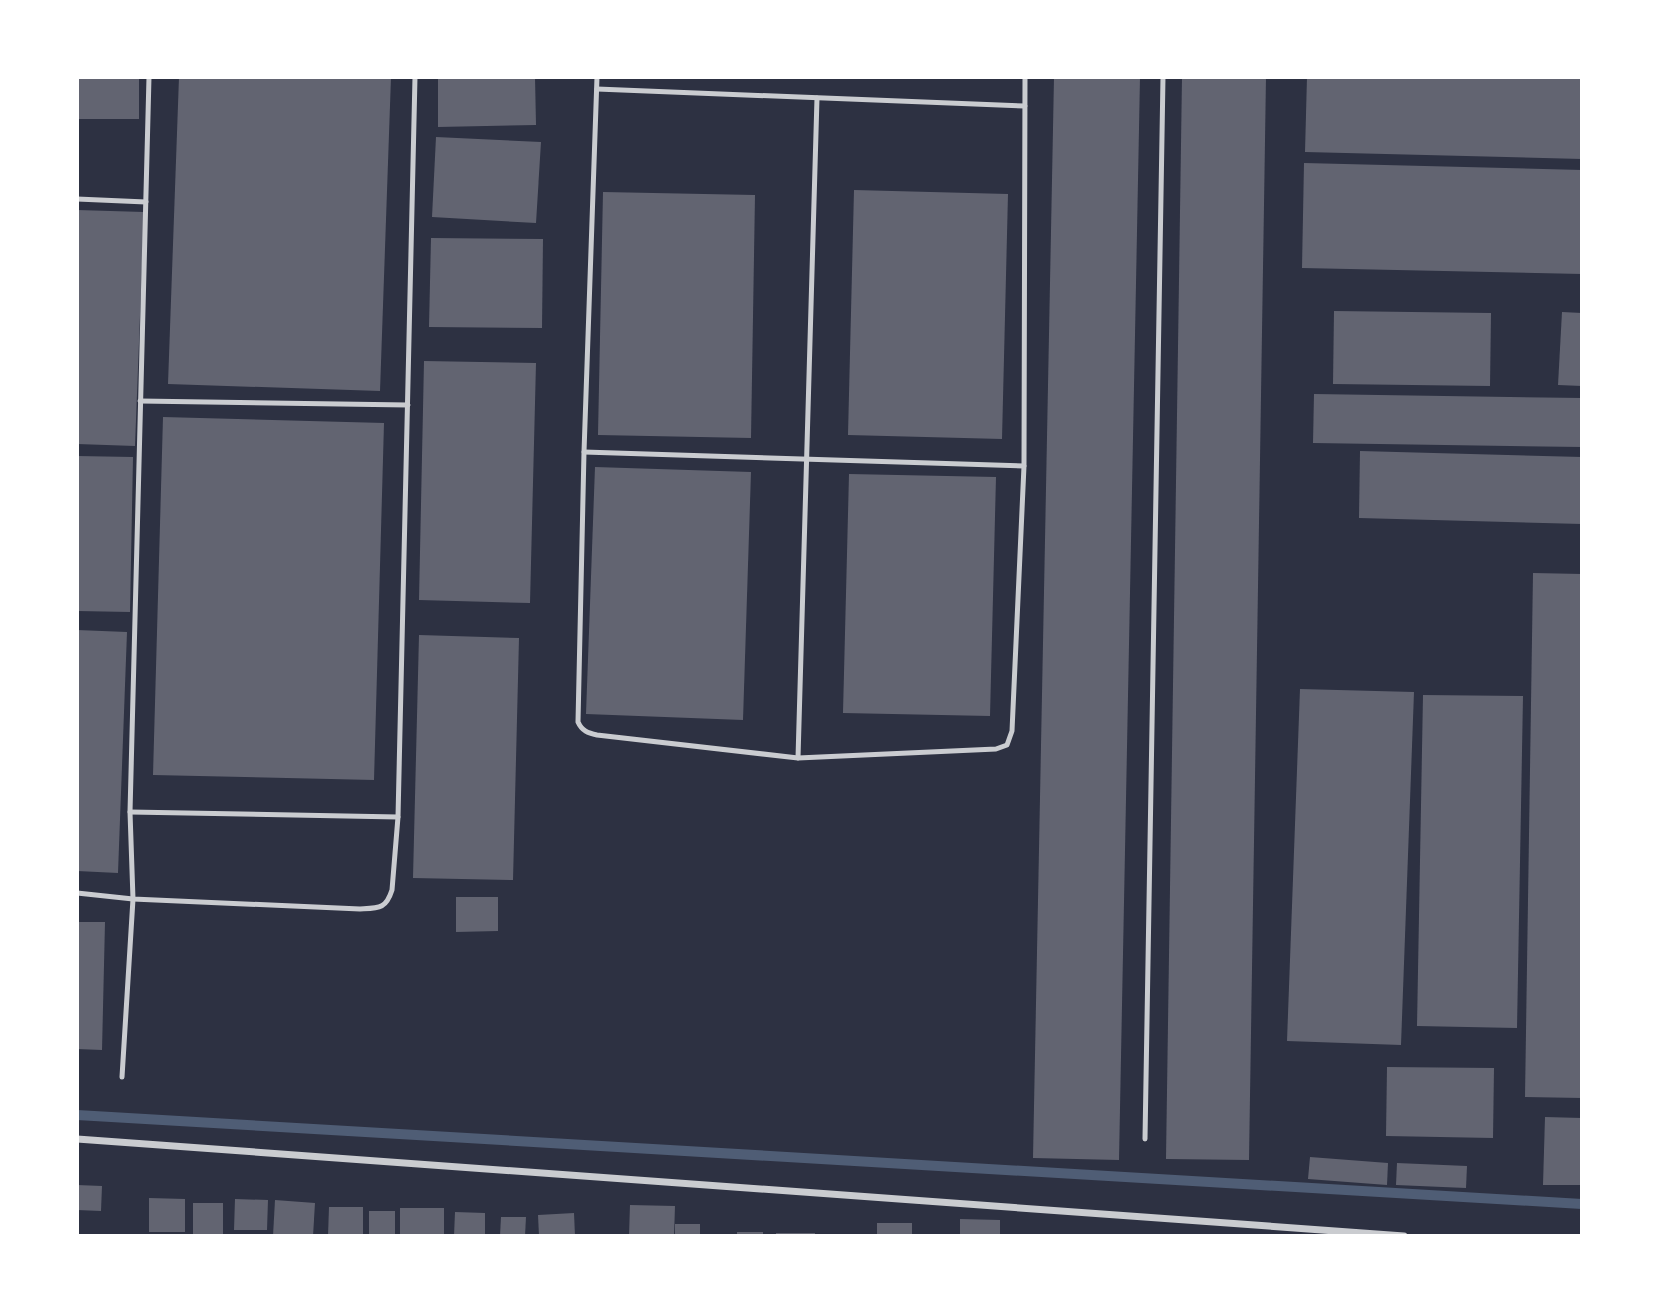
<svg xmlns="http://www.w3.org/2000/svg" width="1659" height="1313" viewBox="0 0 1659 1313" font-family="'Roboto Condensed',sans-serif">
<rect width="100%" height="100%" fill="#2d3142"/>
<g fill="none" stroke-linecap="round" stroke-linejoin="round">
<polyline stroke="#4f5d75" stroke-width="10" points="77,1115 1582,1204"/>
</g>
<g fill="#626471">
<rect x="77" y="77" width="62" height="42"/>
<polygon points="179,77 391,77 380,391 168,384"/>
<polygon points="438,77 535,77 536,125 438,127"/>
<polygon points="1054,77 1140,77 1119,1160 1033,1158"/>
<polygon points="1182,77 1266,77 1249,1160 1166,1159"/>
<polygon points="1307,77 1582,77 1582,159 1305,152"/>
<polygon points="436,137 541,142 536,223 432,217"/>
<polygon points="1304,163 1582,170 1582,274 1302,268"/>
<polygon points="854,190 1008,194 1002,439 848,435"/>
<polygon points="603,192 755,195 751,438 598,435"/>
<polygon points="77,210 144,212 135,446 77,444"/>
<polygon points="431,238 543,239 542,328 429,327"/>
<polygon points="1334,311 1491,313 1490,386 1333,384"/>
<polygon points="1562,312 1582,313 1582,386 1558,385"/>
<polygon points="424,361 536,363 530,603 419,600"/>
<polygon points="1314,394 1582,398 1582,447 1313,443"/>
<polygon points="163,417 384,423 374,780 153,775"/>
<polygon points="1360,451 1582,457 1582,524 1359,518"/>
<polygon points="77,456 133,457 130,612 77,611"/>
<polygon points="595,467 751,472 743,720 586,714"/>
<polygon points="849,474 996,477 990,716 843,713"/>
<polygon points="1533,573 1582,574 1582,1098 1525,1097"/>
<polygon points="77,630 127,632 118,873 77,871"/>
<polygon points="419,635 519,638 513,880 413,878"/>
<polygon points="1300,689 1414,692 1401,1045 1287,1041"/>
<polygon points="1423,695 1523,696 1517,1028 1417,1026"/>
<polygon points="456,897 498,897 498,931 456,932"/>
<polygon points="77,922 105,922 102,1050 77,1049"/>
<polygon points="1387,1067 1494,1068 1493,1138 1386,1136"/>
<polygon points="1545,1117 1582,1118 1582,1185 1543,1185"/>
<polygon points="1310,1157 1388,1163 1387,1185 1308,1179"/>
<polygon points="1397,1163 1467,1166 1466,1188 1396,1185"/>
<polygon points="77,1185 102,1186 101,1211 77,1210"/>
<polygon points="149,1198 185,1199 185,1232 149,1232"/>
<polygon points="235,1199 268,1200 267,1230 234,1230"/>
<polygon points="275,1200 315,1203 313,1236 273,1236"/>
<rect x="193" y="1203" width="30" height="33"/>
<polygon points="630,1205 675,1206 674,1236 629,1236"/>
<polygon points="329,1207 363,1207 363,1236 328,1236"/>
<rect x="400" y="1208" width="44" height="28"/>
<rect x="369" y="1211" width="26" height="25"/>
<polygon points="455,1212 485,1213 485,1236 454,1236"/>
<polygon points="574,1213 575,1236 539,1236 538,1215"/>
<polygon points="501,1217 526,1217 525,1236 500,1236"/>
<polygon points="960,1219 1000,1220 1000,1236 960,1236"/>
<rect x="877" y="1223" width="35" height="13"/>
<rect x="675" y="1224" width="25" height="12"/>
<rect x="737" y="1232" width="26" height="4"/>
<rect x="776" y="1233" width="39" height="3"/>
</g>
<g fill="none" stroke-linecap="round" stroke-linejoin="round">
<g stroke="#caccd0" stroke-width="5">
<path d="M597,77L584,452L578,722C582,731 588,733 597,735L798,758L996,749L1007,745L1012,731L1024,466L1025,77"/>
<polyline points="597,89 1025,106"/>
<polyline points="77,199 146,202"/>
<polyline points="140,401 408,405"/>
<polyline points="584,452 1024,466"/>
<polyline points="798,758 817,98"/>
<polyline points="130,812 398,817"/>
<path d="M77,893L133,899L360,909C379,908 386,909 392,890L398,817L415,77"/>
<polyline points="122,1077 133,899 130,812 149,77"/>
<polyline points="1145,1139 1163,77"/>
</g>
<polyline stroke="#caccd0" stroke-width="7" points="77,1139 1404,1236"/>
</g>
<rect width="1659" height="1313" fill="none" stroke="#ffffff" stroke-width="158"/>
</svg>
